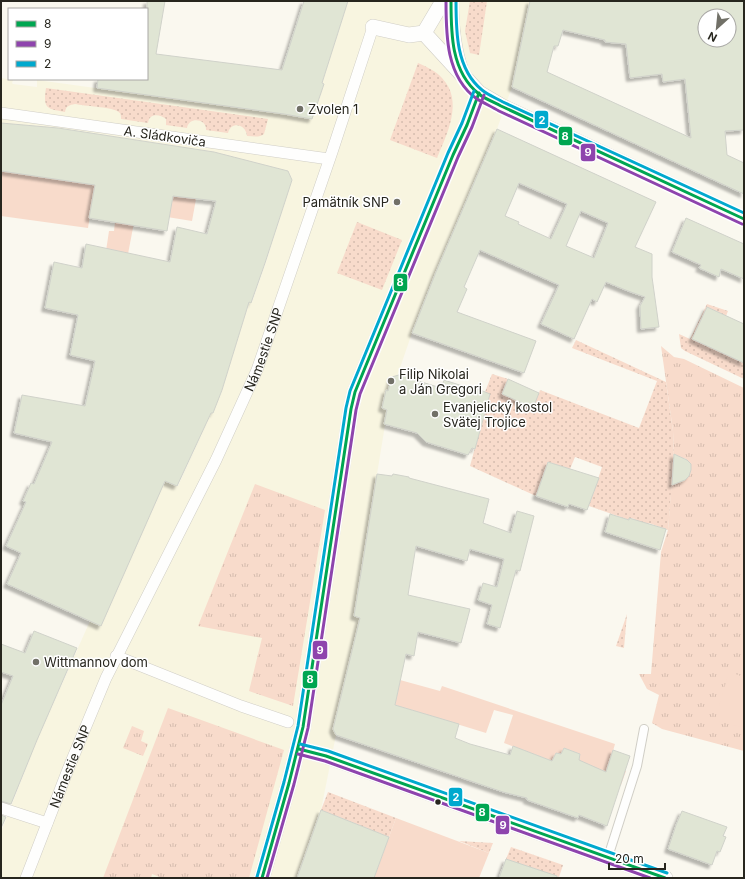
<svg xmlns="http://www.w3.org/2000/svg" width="745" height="879" viewBox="0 0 745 879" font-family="Inter,sans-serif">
<defs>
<pattern id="grass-dots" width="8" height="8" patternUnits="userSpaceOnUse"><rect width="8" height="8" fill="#f8dbcb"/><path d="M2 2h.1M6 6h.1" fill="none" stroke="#d5bcae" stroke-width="1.8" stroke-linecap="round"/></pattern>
<pattern id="park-tufts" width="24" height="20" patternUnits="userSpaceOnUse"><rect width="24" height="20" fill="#f8dbcb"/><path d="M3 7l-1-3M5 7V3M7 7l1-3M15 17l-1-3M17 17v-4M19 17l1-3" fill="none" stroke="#d5bcae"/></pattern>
<filter id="shadow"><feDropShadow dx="-3.5" dy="3.5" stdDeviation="1" flood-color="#0004"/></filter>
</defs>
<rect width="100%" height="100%" fill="#faf8ef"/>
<polygon fill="#f8f5e0" points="348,1 530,1 512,87 497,129 435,274 412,333 392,391 386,390 382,408 386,409 386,413 388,415 384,423 385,425 354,616 361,618 339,707 336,735 321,810 297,878 1,878 1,832 37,740 90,621 101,626 165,481 178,486 211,413 213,413 222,390 249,302 252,302 265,265 292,180 288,171 216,153 66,129 1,123 1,78 13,80 12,83 13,84 37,87 37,80 285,114 312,119 324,84 322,83"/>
<g fill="url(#grass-dots)">
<polygon points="470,1 487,1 479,55 470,53 465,31"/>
<path d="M418,63C427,67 436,71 442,78C464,101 447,134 437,158L390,140Z"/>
<path d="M46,88L268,119L264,134C259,138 253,136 247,136C246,124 231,121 228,133L206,130C207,119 189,116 187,128L166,125V119C160,114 149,113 148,123L121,119C121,115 121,113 117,111C110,107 84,106 75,104C69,105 66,106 65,112C46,109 43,108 46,88Z"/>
<polygon points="357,222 402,240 382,290 337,273"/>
<polygon points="707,304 728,311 726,316 707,307 692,339 744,363 744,379 685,351 681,348 679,334 690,339"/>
<polygon points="576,340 666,382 673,431 674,459 668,530 649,523 648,526 634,522 635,519 630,518 629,520 589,506 602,467 575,457 570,469 548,462 536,496 470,466 488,400 485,392 492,374 508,379 502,394 539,393 540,390 639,428 657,381 572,348"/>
<polygon points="627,614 624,648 616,646"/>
<polygon points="328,792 396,818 389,837 321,810"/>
<polygon points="459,841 493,843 489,853"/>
<polygon points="511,847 563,865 559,877 506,859"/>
</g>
<g fill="url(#park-tufts)">
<path d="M661,346L674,357L684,359L744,388V751L662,729L652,723L659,695L647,689L639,674H651L661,552L668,530L672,479C693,491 699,450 674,459L673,431Z"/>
<polygon points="255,484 325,510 293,706 249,691 262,638 198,626"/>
<polygon points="168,708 284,750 249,878 162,878 152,874 151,878 103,878"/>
<polygon points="132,726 144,731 141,741 148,744 143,756 123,748"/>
</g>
<g fill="#f8dbcb">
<polygon points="1,171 153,194 196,199 192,221 136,212 124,275 106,251 109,231 114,231 116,213 91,209 88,228 1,216"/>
<polygon points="729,672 744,677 744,716 741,727 715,720"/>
<polygon points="400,680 440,691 442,686 615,744 609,765 626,771 621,785 582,771 579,760 580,754 564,748 561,754 556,753 552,761 504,743 513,715 494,710 486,733 395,705"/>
<polygon points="396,818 489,853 479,878 374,878"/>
</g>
<g fill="#e0e5d4" stroke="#d0d2ca" fill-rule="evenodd" filter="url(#shadow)">
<polygon points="147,1 165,1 156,54 282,70 304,1 348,1 322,83 324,84 312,119 284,114 97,88 98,79 147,79"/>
<path d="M530,1H744V130L725,131L727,155L744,163V194L512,87ZM705,16H729V40H705ZM563,30L605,40V42L626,44L630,78L662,74L663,82L685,79L691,138L547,72L554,46H558Z"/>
<polygon points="1,123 58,128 214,152 288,171 292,180 265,263 251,303 249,302 222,390 213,413 211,413 177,486 165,481 101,626 7,584 21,553 6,546 26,502 23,501 31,483 34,484 52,442 14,433 22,395 85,406 95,361 70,355 78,315 45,308 54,262 82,268 86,244 170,262 177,227 207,234 216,201 173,196 167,231 89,218 95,185 1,171"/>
<path d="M497,129L656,202L635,247L652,254V277L659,327L641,329L640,306L645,297L628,291L606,282L597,302L592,299L574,339L541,324L559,285L480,250L464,287L467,289L457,312L536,341L524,373L412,333L436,272ZM519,183L567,204L551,239L518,224L519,222L505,216ZM581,211L608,223L594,258L566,246Z"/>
<polygon points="686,218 744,244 744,279 721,269 719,277 699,268 701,265 672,252"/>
<polygon points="707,307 744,324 744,363 692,339"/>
<polygon points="402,374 412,377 412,379 441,388 444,380 472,389 473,387 490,394 475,449 472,448 468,455 426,442 417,433 384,424 387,410 382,408 386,390 388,391 392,377"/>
<polygon points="508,379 539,393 533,408 502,394"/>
<polygon points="674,454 687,460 691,464 691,470 689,476 685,480 672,485"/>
<polygon points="548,462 599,478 587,510 569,504 568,507 536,496"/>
<polygon points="377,474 392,476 393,474 409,477 409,478 489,499 483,523 511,533 517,511 534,516 520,571 516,570 500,628 487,624 492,605 478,600 483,583 497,587 504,559 470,549 467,561 416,546 408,595 470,609 461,643 418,632 414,656 406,654 395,705 459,724 455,738 470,744 510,755 513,746 552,761 556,753 561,754 564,748 580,754 579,760 606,772 613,750 630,756 607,826 579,815 578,818 527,800 527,798 503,792 336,735 333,729 360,618 354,616"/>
<polygon points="610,514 629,520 629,518 666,529 660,550 605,532"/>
<polygon points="34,631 77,648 37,740 11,804 1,801 1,705 13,676 1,672 1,644 25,653"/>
<polygon points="321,810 389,837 374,878 297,878"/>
<polygon points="682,811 727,827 723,836 726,837 720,852 717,851 712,865 668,849 676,825"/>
<polygon points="1,815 6,817 1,828"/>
<polygon points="506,859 557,876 557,878 499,878"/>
</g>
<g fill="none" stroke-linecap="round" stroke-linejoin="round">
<defs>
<polyline id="service" points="608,857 637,766 644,729"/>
<g id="pedestrian">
<polyline points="1,113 329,159"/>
<polyline points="116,656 241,706 288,722"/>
<polyline points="1,808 47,823"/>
<path id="s1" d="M26,878L69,767L106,678L216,460L257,370L332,152L373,27"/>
</g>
<g id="minor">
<path d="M451,1C451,25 453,48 461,71"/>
<polyline points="373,27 409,35 424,33"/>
<polyline points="424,33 479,93 501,106 744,219"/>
<polyline points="424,33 443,1"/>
<polyline points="299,749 326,756 665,878"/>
<polyline points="262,878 289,783 303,727 351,409 355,392 453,155 467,125 479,93"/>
</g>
</defs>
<use href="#service" stroke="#d0cec6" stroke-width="10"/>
<use href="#pedestrian" stroke="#d0cec6" stroke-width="12"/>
<use href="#minor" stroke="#d0cec6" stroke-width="16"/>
<use href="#service" stroke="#fefefd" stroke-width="8"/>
<use href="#pedestrian" stroke="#fefefd" stroke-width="11"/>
<use href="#minor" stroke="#fefefd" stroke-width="15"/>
<defs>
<g id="bus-1">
<path d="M451,1C451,33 451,72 479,94C485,99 494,102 501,106L744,219"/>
<polyline points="299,749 326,756 665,878"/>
<polyline points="262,878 289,783 303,727 351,409 355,392 453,155 467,125 479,93"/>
</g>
<g id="bus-2">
<path d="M446,1C446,35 446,77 477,99C484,103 492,107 499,111L742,224"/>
<polyline points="298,754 325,761 650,878"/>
<polyline points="267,878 294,784 308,728 356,410 360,394 458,157 472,127 484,95"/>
</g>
<g id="bus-3">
<path d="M456,1C456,31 456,69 482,90C488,95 496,98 503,102L744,213"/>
<polyline points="300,744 328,751 667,873"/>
<polyline points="257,877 284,782 298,726 346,408 350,391 448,153 462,123 474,91"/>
</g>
</defs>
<use href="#bus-1" stroke="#fff" stroke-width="6"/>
<use href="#bus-2" stroke="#fff" stroke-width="6"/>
<use href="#bus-3" stroke="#fff" stroke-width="6"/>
<use href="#bus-1" stroke="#00a651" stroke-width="3"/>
<use href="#bus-2" stroke="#8e44ad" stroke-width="3"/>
<use href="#bus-3" stroke="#00a9ce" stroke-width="3"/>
</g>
<g fill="#717067" stroke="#fff" stroke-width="1.5">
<circle cx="300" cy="109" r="4"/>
<circle cx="397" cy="202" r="4"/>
<circle cx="391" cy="381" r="4"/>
<circle cx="435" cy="414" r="4"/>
<circle cx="36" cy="662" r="4"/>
</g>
<circle fill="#27261e" stroke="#fff" stroke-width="1.5" cx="438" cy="802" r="3.5"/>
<g text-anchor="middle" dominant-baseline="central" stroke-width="3" stroke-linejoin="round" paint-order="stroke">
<g font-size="13" fill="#27261e" stroke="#fff" text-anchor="start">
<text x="308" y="109">Zvolen 1</text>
<text x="389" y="202" text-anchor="end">Pamätník SNP</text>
<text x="399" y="374">Filip Nikolai<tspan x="399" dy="15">a Ján Gregori</tspan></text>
<text x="443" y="407">Evanjelický kostol<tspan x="443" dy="15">Svätej Trojice</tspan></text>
<text x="44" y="662">Wittmannov dom</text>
</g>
<g font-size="13" fill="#27261e" stroke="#fff">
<text transform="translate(165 136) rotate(8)">A. Sládkoviča</text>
<text stroke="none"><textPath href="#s1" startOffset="580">Námestie SNP</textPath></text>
<text stroke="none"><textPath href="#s1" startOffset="120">Námestie SNP</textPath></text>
</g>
</g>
<g stroke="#fff" stroke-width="1.5">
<rect x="534" y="110" width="15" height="19" rx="4" fill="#00a9ce"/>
<rect x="558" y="126" width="15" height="20" rx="4" fill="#00a651"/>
<rect x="580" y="143" width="16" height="19" rx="4" fill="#8e44ad"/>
<rect x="393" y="273" width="15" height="19" rx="4" fill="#00a651"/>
<rect x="312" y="640" width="16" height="20" rx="4" fill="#8e44ad"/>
<rect x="302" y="670" width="16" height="19" rx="4" fill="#00a651"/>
<rect x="448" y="787" width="15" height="20" rx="4" fill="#00a9ce"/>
<rect x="475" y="803" width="15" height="19" rx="4" fill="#00a651"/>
<rect x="495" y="815" width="15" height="20" rx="4" fill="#8e44ad"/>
</g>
<g font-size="11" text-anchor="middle" font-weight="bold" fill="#fff">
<text x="542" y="124">2</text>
<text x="565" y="140">8</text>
<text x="588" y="156">9</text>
<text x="400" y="286">8</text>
<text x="320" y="654">9</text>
<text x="310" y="683">8</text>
<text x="456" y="801">2</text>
<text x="482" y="816">8</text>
<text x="503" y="829">9</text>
</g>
<rect width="745" height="879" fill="none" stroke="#27261e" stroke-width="4"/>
<rect x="8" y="8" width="140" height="72" fill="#ffffff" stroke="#a9a8a5"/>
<rect x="16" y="21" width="20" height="6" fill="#00a651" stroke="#a9a8a5"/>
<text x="44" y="28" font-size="12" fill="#27261e">8</text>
<rect x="16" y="41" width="20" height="6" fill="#8e44ad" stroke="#a9a8a5"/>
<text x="44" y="48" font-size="12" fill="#27261e">9</text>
<rect x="16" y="61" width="20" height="6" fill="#00a9ce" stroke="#a9a8a5"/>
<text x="44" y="68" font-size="12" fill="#27261e">2</text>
<g transform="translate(717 28) rotate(207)"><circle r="19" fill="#ffffff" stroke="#a9a8a5"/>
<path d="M0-3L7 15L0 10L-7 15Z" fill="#717067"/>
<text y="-6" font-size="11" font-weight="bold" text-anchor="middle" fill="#27261e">N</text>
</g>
<path d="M609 863v6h56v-6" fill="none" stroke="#27261e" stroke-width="2"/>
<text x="615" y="863" font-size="12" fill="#27261e" stroke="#ffffff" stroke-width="3" paint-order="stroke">20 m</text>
</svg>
